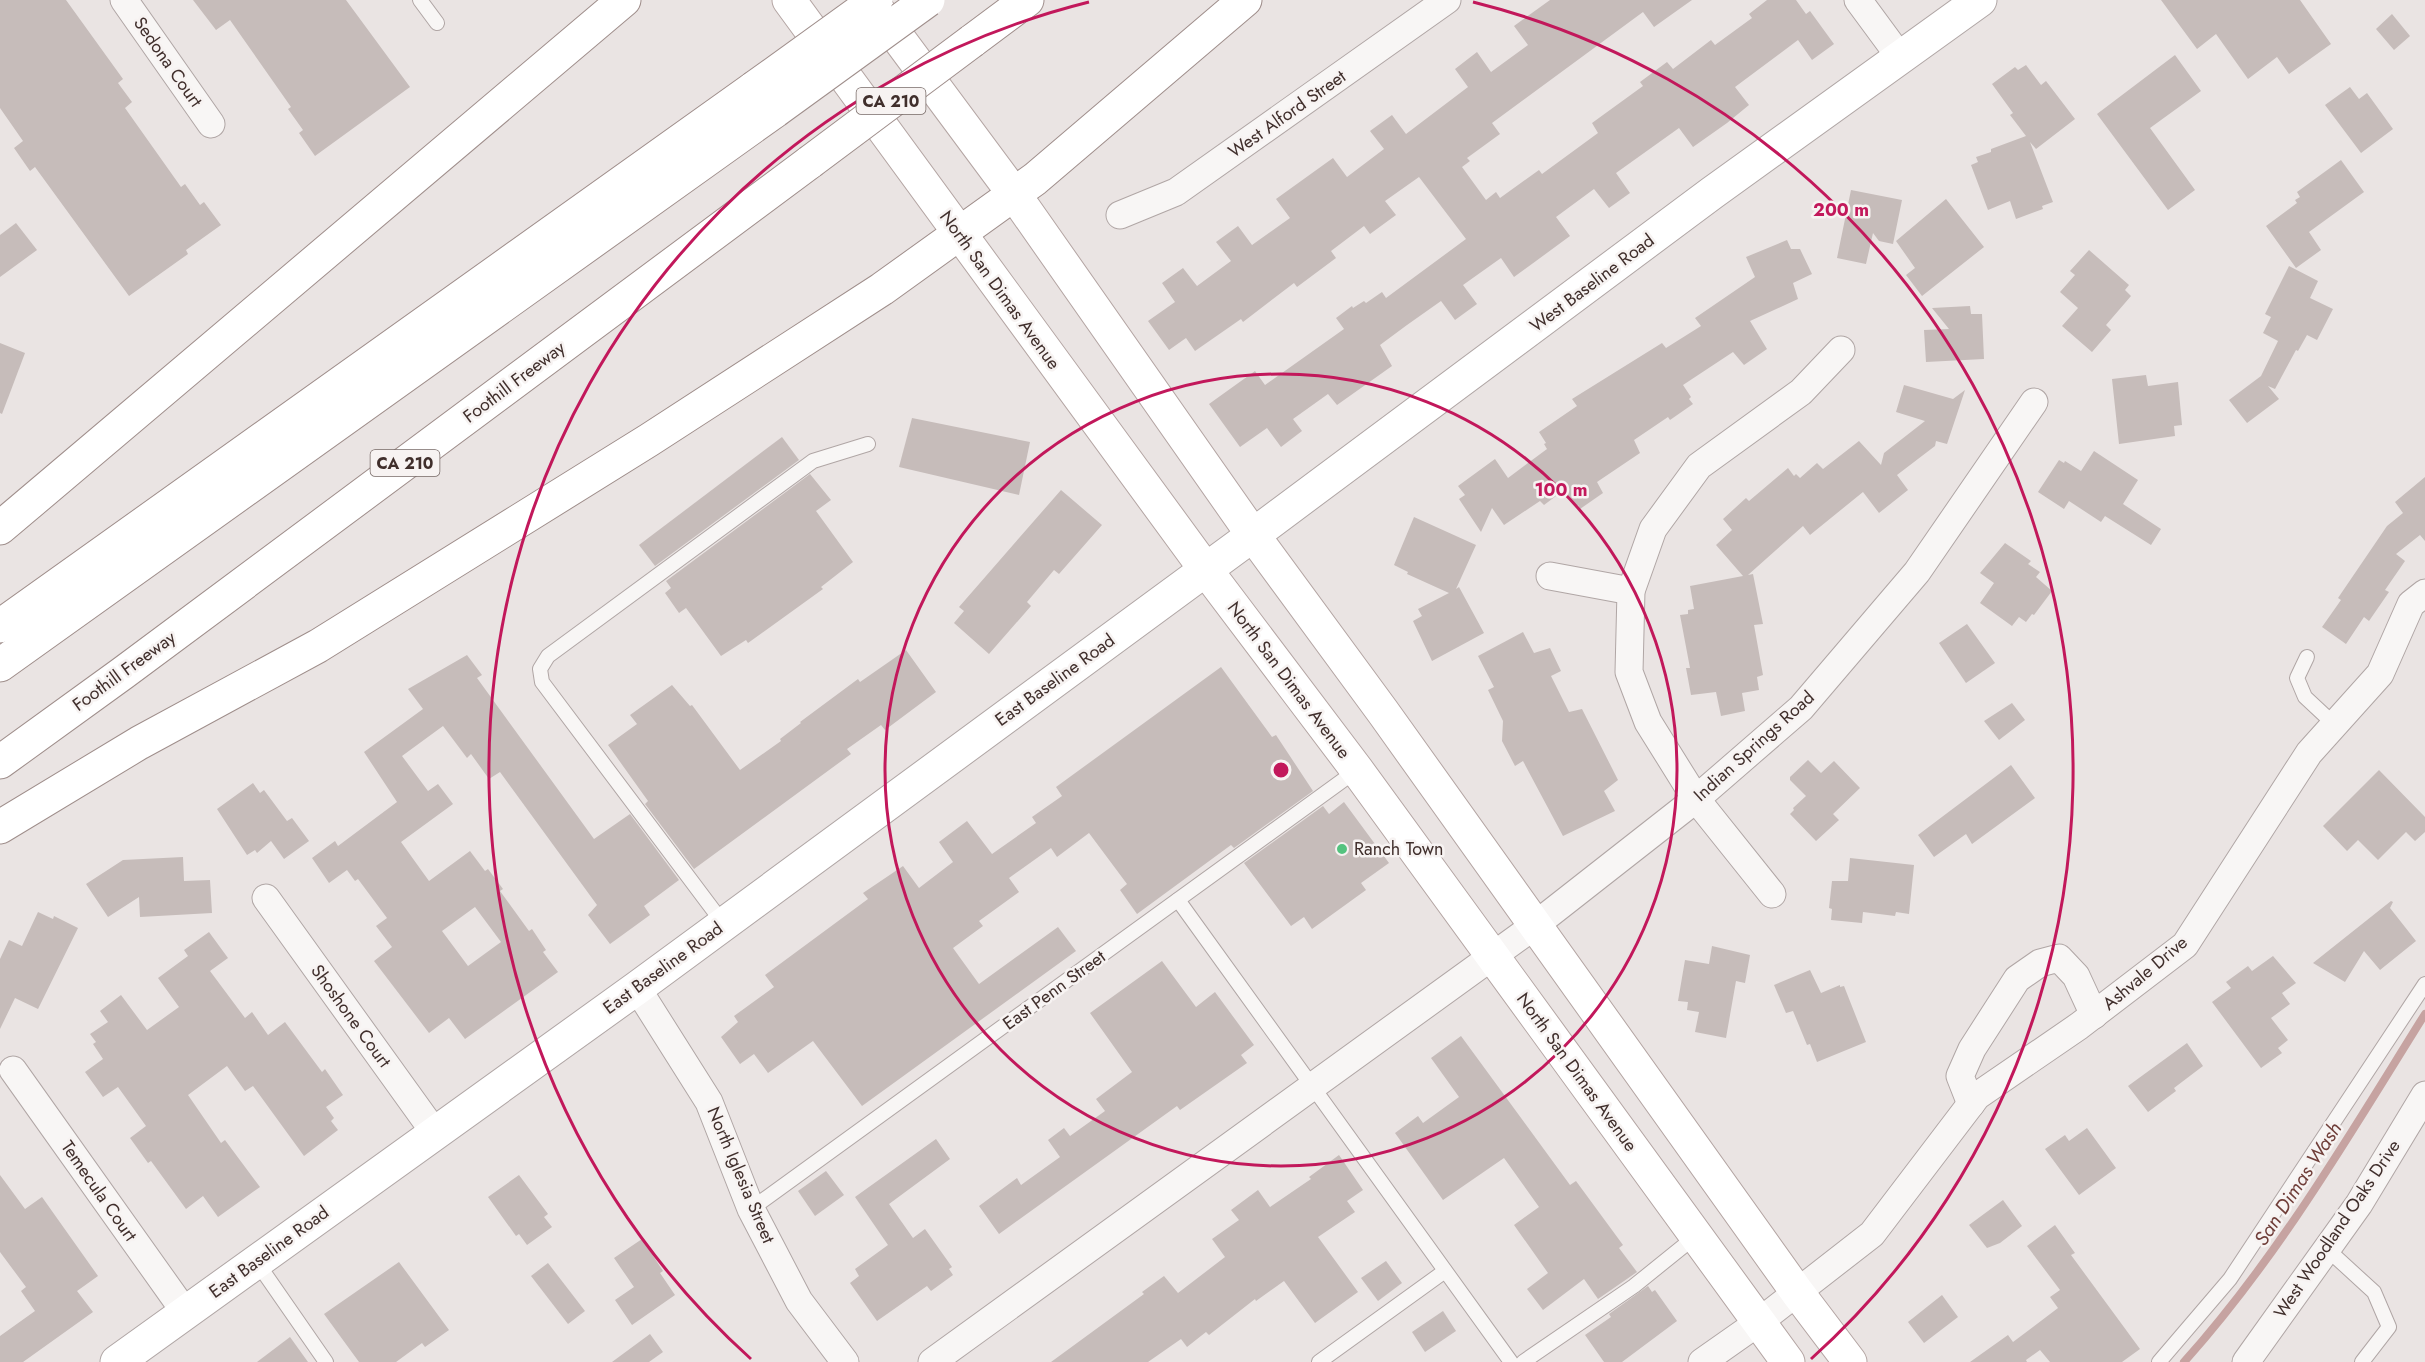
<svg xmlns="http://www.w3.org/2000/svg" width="2425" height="1362" viewBox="0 0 2425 1362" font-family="Jost,sans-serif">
<rect width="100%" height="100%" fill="#eae4e3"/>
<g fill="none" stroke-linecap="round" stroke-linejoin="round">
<path stroke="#c6a3a1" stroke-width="8" d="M2184,1362C2279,1256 2350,1134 2425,1014"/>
</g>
<g fill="#c6bcba" fill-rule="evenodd">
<polygon points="0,0 66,0 123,79 118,83 132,102 125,108 181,187 185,184 200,205 204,202 221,225 186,250 188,254 129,296 35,167 30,171 14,148 23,141 0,108"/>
<polygon points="193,0 346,0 410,87 315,156 299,133 303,130 288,109 291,107 230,20 216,30"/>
<polygon points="1550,0 1692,0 1654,27 1643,12 1492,123 1500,134 1467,158 1470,161 1462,167 1486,200 1496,192 1500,198 1539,170 1542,174 1598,133 1592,123 1643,86 1640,82 1667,62 1673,69 1711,40 1715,45 1752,18 1749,14 1767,0 1796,0 1806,14 1810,11 1834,44 1812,60 1798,40 1735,87 1749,105 1727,123 1693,147 1679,128 1616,173 1630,193 1609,208 1594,189 1556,217 1570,236 1536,261 1514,277 1501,258 1463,285 1477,304 1455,320 1441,301 1407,325 1380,345 1392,366 1337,405 1328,394 1293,419 1302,431 1281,447 1267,428 1240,447 1209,404 1255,371 1265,385 1344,329 1336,318 1352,306 1353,308 1364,301 1366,303 1382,292 1386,298 1466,239 1419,177 1385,201 1396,215 1370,234 1364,226 1331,251 1336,258 1297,287 1294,283 1243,322 1241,319 1195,351 1186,338 1169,350 1148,321 1175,302 1162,283 1183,268 1197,286 1231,261 1216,242 1238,226 1252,245 1290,218 1276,199 1333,158 1347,177 1384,149 1370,131 1392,115 1406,134 1468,87 1455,69 1477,52 1491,72 1528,45 1514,26"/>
<polygon points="2161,0 2300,0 2331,44 2289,74 2277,57 2248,79 2216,34 2197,49"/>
<polygon points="2392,14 2410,36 2394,50 2376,29"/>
<polygon points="2175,55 2201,91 2150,128 2195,190 2168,210 2097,114"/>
<polygon points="2026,65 2041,85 2046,81 2075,119 2036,149 2030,142 2053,202 2042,206 2043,209 2016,219 2010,201 1988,210 1971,165 1978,162 1976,157 1991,152 1991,149 2026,136 2010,115 2013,113 1992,84 2015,67 2018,70"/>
<polygon points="2350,87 2359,99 2367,93 2393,129 2361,153 2325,105"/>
<polygon points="2341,160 2364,192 2309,232 2321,250 2296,268 2266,226 2297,203 2295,200 2300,197 2297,192"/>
<polygon points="1851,190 1902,200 1893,244 1879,241 1873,233 1866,264 1837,258"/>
<polygon points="1946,199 1984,247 1922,296 1906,275 1915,268 1896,241"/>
<polygon points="16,223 37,250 0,277 0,235"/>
<polygon points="1787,240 1791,249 1800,249 1812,274 1793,283 1798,299 1750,321 1767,349 1744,365 1733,352 1683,385 1691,397 1689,399 1693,404 1670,420 1668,417 1634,440 1640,453 1597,482 1603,493 1580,509 1578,505 1576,507 1564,490 1544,505 1540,501 1504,525 1492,508 1481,532 1459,499 1465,495 1458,486 1495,459 1508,478 1547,449 1544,444 1546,443 1539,432 1577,406 1572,399 1662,343 1666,348 1701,326 1695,318 1755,277 1746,257"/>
<polygon points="2089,250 2129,285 2125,290 2131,296 2106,325 2111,330 2092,352 2062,326 2078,308 2060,292 2075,275 2070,271"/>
<polygon points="2289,266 2318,281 2310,298 2333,309 2317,340 2307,335 2298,351 2296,350 2275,389 2268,386 2279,399 2247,423 2229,400 2261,376 2278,341 2263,333 2271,317 2265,314"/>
<polygon points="1970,306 1971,314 1982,314 1984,359 1926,362 1924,330 1949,329 1932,308"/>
<polygon points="0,343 25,353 2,414 0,413"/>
<polygon points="2146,375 2148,386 2178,382 2182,425 2174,426 2175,436 2119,444 2112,379"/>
<polygon points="1904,385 1953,399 1965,390 1947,444 1936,441 1935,446 1897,475 1908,490 1879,513 1863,492 1810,535 1803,526 1748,575 1753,574 1763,624 1754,625 1763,675 1757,677 1759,690 1742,693 1745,711 1721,716 1716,692 1691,695 1686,668 1690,668 1680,615 1688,614 1688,610 1694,609 1690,586 1743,576 1716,545 1732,530 1723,519 1746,498 1749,501 1788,468 1794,476 1796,474 1800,478 1817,463 1823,469 1859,441 1881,465 1884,453 1925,421 1896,412"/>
<polygon points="912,418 1030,442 1019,495 899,467"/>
<polygon points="782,437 799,460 655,566 639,545"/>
<polygon points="2094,451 2138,480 2123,504 2161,529 2151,545 2105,516 2101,522 2069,501 2064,509 2038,492 2059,460 2064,463 2065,461 2081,471"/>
<polygon points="810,474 831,500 816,511 853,562 821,587 823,589 748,643 746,640 721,656 686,608 679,613 665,593 671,588 666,581"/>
<polygon points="2425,477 2425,541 2420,535 2396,554 2405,561 2385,590 2389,592 2369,621 2364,617 2346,644 2322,627 2341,600 2338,598 2387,526 2403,513 2395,502"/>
<polygon points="1061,490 1102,525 1059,574 1054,570 1027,602 1031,606 989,654 954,623 964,611 959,607"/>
<polygon points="1414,517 1476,545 1456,589 1459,587 1484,633 1432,661 1413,621 1422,616 1418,609 1449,593 1407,574 1408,572 1394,565"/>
<polygon points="2005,543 2031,561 2028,564 2040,572 2036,577 2052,591 2034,615 2032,614 2026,622 2019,617 2012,626 1980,603 1994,583 1980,573"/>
<polygon points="1967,624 1995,663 1966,683 1939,643"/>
<polygon points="1523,632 1534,653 1550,648 1561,671 1551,676 1569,712 1582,709 1618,780 1604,791 1615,811 1563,836 1523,761 1515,766 1502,741 1503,721 1488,690 1494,687 1478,656"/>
<polygon points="906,650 936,692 885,730 881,725 847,749 851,754 694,869 645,804 648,801 608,745 637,724 630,715 672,685 690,706 692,705 740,770 781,741 780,739 801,723 800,722 858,679 860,682"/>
<path d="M467,655L482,675L477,678L594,839L630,814L679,880L644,906L650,915L610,944L588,915L597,905L500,772L489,779L471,754L467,758L443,726L402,756L428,791L438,784L453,804L401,842L429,881L470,851L485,871L488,869L503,889L500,891L529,931L532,929L546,950L543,952L558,972L465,1039L449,1018L429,1033L374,961L392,947L376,926L387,918L358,879L355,881L347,870L329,883L312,858L335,841L338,846L397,802L364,752L423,709L408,689ZM475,907L501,942L468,966L442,931Z"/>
<polygon points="1221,667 1272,737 1276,735 1313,791 1234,848 1231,845 1137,914 1120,890 1127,884 1089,833 1057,857 1051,848 1009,878 1019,892 979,921 983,926 953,948 979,984 1058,927 1076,951 862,1106 813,1041 768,1073 754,1054 740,1064 721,1037 738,1022 734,1016 774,987 765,975 868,899 863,893 903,866 919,888 953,862 939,842 967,821 992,854 1036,823 1032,817 1062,796 1056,787"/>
<polygon points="2012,703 2025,720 1999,740 1984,721"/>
<polygon points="1808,760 1821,773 1834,761 1860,788 1833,814 1839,820 1816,841 1790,814 1794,810 1793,808 1806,796 1790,780 1790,777"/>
<polygon points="2011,765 2035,798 1972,844 1966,834 1934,857 1918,835"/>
<polygon points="2379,770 2425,817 2425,832 2415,841 2406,832 2378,860 2358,840 2347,851 2323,826"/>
<polygon points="253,783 260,793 264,790 287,821 292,818 309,841 284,859 271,841 257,853 255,850 247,855 217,809"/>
<polygon points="1344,802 1389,863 1361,883 1366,890 1312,929 1304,917 1291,926 1244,863 1323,806 1329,814"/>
<polygon points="183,857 184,881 210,880 212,913 140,917 139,897 108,917 86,884 123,860"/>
<polygon points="1850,858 1914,865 1909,914 1896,912 1895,916 1863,912 1862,923 1831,920 1832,909 1829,908 1832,881 1848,881"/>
<polygon points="2391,901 2393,902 2390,908 2416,941 2380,970 2364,951 2345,982 2313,963"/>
<polygon points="38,912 53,919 54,916 78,928 38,1009 15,998 0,1029 0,959 9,940 22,946"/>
<polygon points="209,932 228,958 210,971 245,1018 252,1012 268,1035 285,1022 322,1072 325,1069 343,1095 326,1107 334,1118 331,1121 338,1130 304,1156 253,1086 245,1091 227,1066 188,1095 221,1143 225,1140 260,1187 218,1217 203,1196 186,1209 151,1161 148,1163 130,1138 146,1126 118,1087 103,1097 85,1072 103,1059 93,1044 96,1042 90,1034 108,1022 100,1011 121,995 147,1030 179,1007 158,978 188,956 184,950"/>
<polygon points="1712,946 1750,955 1745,983 1736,981 1726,1038 1695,1032 1699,1012 1687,1010 1688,1002 1678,1001 1685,960 1709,964"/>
<polygon points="2273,956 2296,983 2282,993 2290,1004 2271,1018 2288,1040 2278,1048 2282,1053 2261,1068 2212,1002 2231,988 2226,982 2248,966 2252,971"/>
<polygon points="1162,961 1196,1007 1215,992 1254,1045 1241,1055 1247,1063 1180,1110 1177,1106 999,1234 979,1206 1017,1178 1021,1185 1060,1157 1048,1140 1064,1128 1070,1136 1105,1111 1096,1099 1132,1072 1090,1013"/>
<polygon points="1810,970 1821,993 1840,985 1840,987 1844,986 1866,1042 1817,1062 1810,1044 1807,1045 1793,1011 1786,1013 1774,985"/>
<polygon points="1461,1036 1570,1185 1576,1181 1623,1245 1619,1248 1637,1272 1598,1299 1584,1279 1543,1310 1527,1289 1548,1273 1514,1225 1539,1207 1504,1158 1443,1200 1395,1133 1418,1116 1423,1123 1459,1097 1431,1058"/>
<polygon points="2187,1043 2203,1066 2174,1088 2176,1091 2148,1112 2128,1086"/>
<polygon points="2087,1128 2116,1168 2079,1195 2045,1149 2065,1135 2069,1141"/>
<polygon points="936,1139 950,1159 889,1204 913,1238 925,1229 952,1267 949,1269 953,1275 931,1291 927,1286 877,1321 850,1283 859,1276 855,1269 888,1245 855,1197"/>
<polygon points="1339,1155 1363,1190 1347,1201 1355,1212 1318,1237 1358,1292 1315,1323 1284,1281 1256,1301 1255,1299 1209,1335 1206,1332 1187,1347 1181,1339 1148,1362 1051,1362 1144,1294 1142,1292 1164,1276 1178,1293 1225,1257 1212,1239 1239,1220 1231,1210 1258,1190 1270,1207 1311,1179 1309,1177"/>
<polygon points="826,1171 844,1195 815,1216 798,1191"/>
<polygon points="0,1175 25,1209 42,1197 98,1276 77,1291 93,1312 23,1362 0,1362 0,1336 35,1311 21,1291 26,1287 0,1252"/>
<polygon points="519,1175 548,1214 544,1217 552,1227 527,1245 519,1234 516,1236 488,1197"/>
<polygon points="2003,1200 2022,1226 2000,1243 1987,1248 1969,1225"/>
<polygon points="2055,1225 2075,1253 2071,1255 2140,1349 2122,1362 2050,1362 2040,1350 2026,1360 2027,1362 1970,1362 2008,1335 2013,1342 2058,1308 2050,1297 2060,1290 2027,1246"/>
<polygon points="642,1239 663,1271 660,1273 675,1295 632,1325 615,1300 634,1287 614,1258"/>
<polygon points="1386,1261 1402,1283 1378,1301 1361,1278"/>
<polygon points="399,1262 449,1330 425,1347 422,1343 396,1362 359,1362 324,1314"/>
<polygon points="548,1263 585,1311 568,1324 531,1276"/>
<polygon points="1648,1286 1652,1292 1655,1290 1677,1321 1622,1362 1604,1362 1585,1335 1611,1317 1609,1314"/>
<polygon points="1942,1295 1958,1317 1924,1343 1908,1322"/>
<polygon points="1443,1311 1456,1331 1425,1352 1412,1332"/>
<polygon points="650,1334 663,1352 649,1362 612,1362"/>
<polygon points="290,1337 308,1362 257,1362"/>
</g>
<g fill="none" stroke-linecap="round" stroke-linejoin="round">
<defs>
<g id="lane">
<polyline points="420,0 437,23"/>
<polyline points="2307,657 2297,678 2305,697 2335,725"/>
<polyline points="1178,900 1511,1362"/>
<polyline points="723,923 542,682 540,669 548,656 813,461 868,444"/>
<polyline points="751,1209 1357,770"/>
<polyline points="2327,1249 2374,1292 2389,1327 2362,1362"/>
<polyline points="256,1261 326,1362"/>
<polyline points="1319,1362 1445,1271"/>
<polyline points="1523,1362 1634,1286 1696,1236"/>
<polyline points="2159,1362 2230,1279 2425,984"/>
</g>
<g id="street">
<polyline points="124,0 211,124"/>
<polyline points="1858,0 1900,57"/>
<polyline points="1120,215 1176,192 1447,0"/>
<polyline points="1550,576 1631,591"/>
<polyline points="1772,894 1696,799 1648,722 1629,672 1631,591 1653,529 1699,466 1801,392 1841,350"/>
<polyline points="266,898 435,1133"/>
<polyline points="637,988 709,1102 751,1209 799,1301 845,1362"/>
<polyline points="13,1070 185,1312"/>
<polyline points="1971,1104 1960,1076 1972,1049 2017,979 2040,963 2059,958 2076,976 2094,1015"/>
<polyline points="932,1362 1534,926 1696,799 1801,708 1917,572 2034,402"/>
<polyline points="1702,1362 1759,1322 1872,1234 1977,1096 2079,1026 2185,945 2309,753 2380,674 2411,604 2425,593"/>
<polyline points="2246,1362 2359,1204 2425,1095"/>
</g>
<polyline id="secondary" points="117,1362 637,988 1253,535 1712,193 1980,0"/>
<g id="primary">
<polyline points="789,0 1206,570 1357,770 1788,1362"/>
<polyline points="873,4 1014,194 1253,535 1383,712 1797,1292 1850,1362"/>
</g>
<g id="highway">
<polyline points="972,41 1027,0"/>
<polyline points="0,528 624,0"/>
<polyline points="0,626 754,88"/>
<polyline points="0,665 775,111"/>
<polyline points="0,762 123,673 810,162"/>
<polyline points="0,827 139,743 318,646 649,440 882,289 1035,179 1245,0"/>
</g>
</defs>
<use href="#lane" stroke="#b0a6a5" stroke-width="16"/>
<use href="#street" stroke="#b0a6a5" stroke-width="29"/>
<use href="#secondary" stroke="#b0a6a5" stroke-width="35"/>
<use href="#primary" stroke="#b4a5a3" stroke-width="35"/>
<use href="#highway" stroke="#9f8e8b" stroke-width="35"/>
<use href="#lane" stroke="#f8f6f5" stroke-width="14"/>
<use href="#street" stroke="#f8f6f5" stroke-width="27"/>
<use href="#secondary" stroke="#fff" stroke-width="33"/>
<use href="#primary" stroke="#fff" stroke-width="33"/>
<use href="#highway" stroke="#fff" stroke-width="33"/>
<defs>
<g id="highway-bridge">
<polyline points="754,88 876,0"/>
<polyline points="775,111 928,0"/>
<polyline points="810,162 972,41"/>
</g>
</defs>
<use href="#highway-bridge" stroke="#9f8e8b" stroke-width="35" stroke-linecap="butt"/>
<use href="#highway-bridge" stroke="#fff" stroke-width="33"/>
</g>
<g fill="none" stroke="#c2185b" stroke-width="3">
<circle cx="1281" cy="770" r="396"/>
<path d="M751 1359A792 792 0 0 1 1089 2M1473 2A792 792 0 0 1 1811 1359"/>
</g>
<circle fill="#54c37f" stroke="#f7f3f2" stroke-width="2" cx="1342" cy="849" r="6"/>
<g text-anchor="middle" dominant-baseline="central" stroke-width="5" stroke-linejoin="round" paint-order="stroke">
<g fill="#f7f3f2" stroke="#776a67" stroke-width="1.5">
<rect x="856.5" y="88" width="69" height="26" rx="4.5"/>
<rect x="370.5" y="450" width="69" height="26" rx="4.5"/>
</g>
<g font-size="16" font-weight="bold" fill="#402f2c">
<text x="891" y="101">CA 210</text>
<text x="405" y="463">CA 210</text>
</g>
<g font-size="18" fill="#402f2c" stroke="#f7f3f2">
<text transform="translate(168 62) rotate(55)">Sedona Court</text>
<text transform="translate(1287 114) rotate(-35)">West Alford Street</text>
<text transform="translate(1592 283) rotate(-37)">West Baseline Road</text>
<text transform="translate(1000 290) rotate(54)">North San Dimas Avenue</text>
<text transform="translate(514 382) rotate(-37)">Foothill Freeway</text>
<text transform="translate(124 671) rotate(-36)">Foothill Freeway</text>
<text transform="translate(1055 680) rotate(-36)">East Baseline Road</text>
<text transform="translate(1289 680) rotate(53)">North San Dimas Avenue</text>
<text transform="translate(1754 746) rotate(-42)">Indian Springs Road</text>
<text transform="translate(663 968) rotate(-36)">East Baseline Road</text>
<text transform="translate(2145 973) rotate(-40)">Ashvale Drive</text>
<text transform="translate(1054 990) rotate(-36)">East Penn Street</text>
<text transform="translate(351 1016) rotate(54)">Shoshone Court</text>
<text transform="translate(1577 1072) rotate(54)">North San Dimas Avenue</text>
<text transform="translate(741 1175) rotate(67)">North Iglesia Street</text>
<text transform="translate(99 1191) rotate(55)">Temecula Court</text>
<text transform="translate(2337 1229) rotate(-56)">West Woodland Oaks Drive</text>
<text transform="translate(269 1252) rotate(-36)">East Baseline Road</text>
</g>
<g font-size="18" fill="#402f2c" stroke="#f7f3f2" text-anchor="start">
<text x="1354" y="849">Ranch Town</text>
</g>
<g font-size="20" font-style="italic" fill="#703f3a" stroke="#f7f3f2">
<text transform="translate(2298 1184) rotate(-57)">San Dimas Wash</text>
</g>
</g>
<circle cx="1281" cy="770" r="9" fill="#c2185b" stroke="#f7f3f2" stroke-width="3"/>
<g font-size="18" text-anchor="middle" font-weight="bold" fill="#c2185b" stroke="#f7f3f2" stroke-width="5" stroke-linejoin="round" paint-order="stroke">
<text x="1841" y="216">200 m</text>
<text x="1561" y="496">100 m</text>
</g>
</svg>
